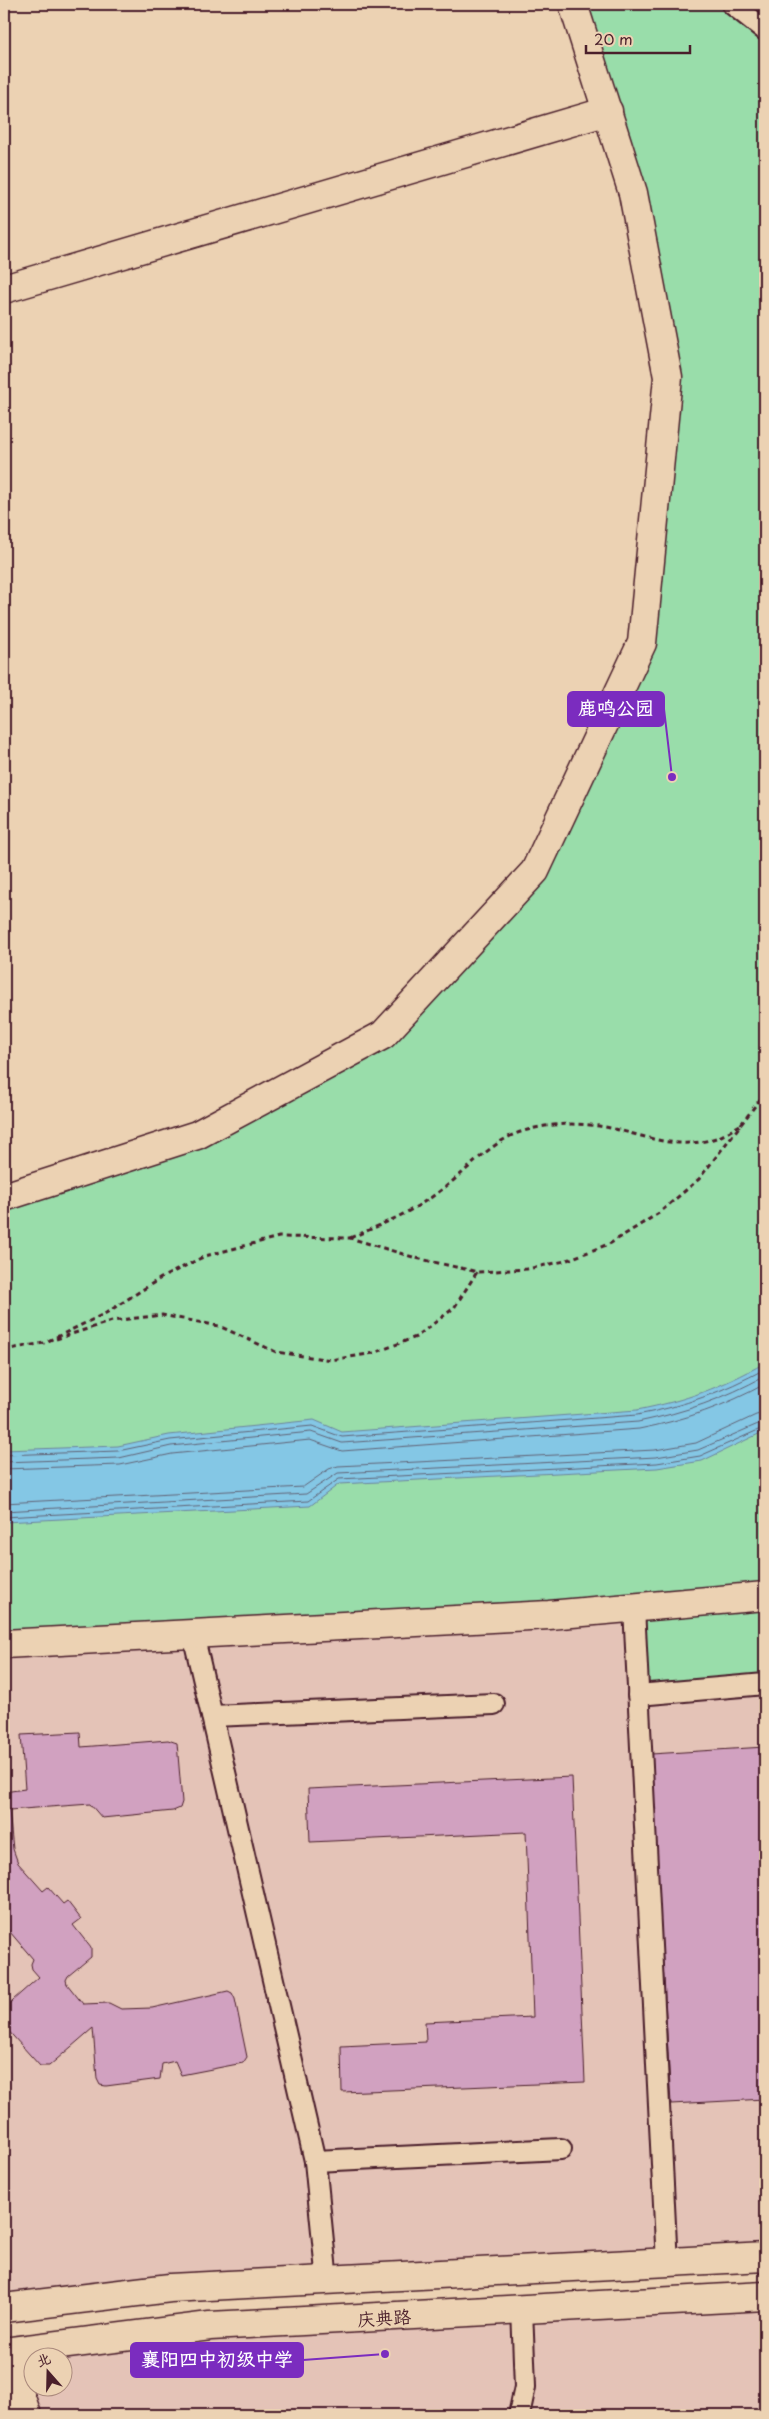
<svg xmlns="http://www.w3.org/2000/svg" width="769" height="2419" viewBox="0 0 769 2419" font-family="'Playpen Sans','LXGW WenKai TC',sans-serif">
<rect width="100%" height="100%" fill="#ecd2b3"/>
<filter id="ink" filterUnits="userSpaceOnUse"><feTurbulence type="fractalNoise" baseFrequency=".02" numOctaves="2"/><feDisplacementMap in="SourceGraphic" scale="10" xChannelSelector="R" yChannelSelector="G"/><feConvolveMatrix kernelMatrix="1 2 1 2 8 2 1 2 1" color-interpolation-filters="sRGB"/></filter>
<g filter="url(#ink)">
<g fill="#e4c3b7" fill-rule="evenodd">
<polygon points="765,1596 765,2257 4,2308 4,1644"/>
<path d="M765,2296V2415H27L4,2352ZM32,2356H62V2386H32Z"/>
</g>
<polygon fill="#9da" stroke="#727e6a" points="573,4 765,4 765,1684 638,1695 634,1608 4,1644 4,1197 197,1135 383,1035 535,870 642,643 668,378"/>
<path fill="#84c7e5" stroke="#6d849b" d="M765,1363V1431L702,1461L657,1468L339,1484L310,1506L4,1522V1450L118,1446L169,1435L314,1420L342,1432L637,1410C688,1400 719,1388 765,1363Z"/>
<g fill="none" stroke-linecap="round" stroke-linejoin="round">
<g stroke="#616275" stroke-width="1">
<path d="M4,1455L118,1451L170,1440L312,1426L342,1437L637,1415C685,1406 722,1392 765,1369"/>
<path d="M4,1462L119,1458L171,1446L311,1432L342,1443L638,1422C686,1412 723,1399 765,1376"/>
<path d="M4,1469L120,1465L172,1454L310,1440L342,1451L639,1429C685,1420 725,1406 765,1384"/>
<polyline points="4,1503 303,1487 329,1469 338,1466 655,1450 696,1443 756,1415 765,1413"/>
<polyline points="4,1511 306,1494 338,1473 656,1457 698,1450 765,1421"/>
<polyline points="4,1517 308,1501 339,1479 657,1463 700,1456 765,1427"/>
</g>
</g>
<g fill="#d1a1c0" stroke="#4a1f2b">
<polygon points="80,1732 81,1747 168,1740 177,1743 182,1802 180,1808 173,1811 102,1818 90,1804 9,1810 13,1849 18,1863 43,1891 48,1887 63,1904 67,1901 81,1919 73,1925 91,1948 91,1957 68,1976 66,1980 67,1984 83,2004 109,2003 121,2009 152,2008 228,1991 232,1993 235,1999 247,2057 243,2063 181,2075 175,2061 162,2064 160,2079 106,2086 100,2085 97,2079 93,2028 49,2066 40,2066 4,2026 4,2008 39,1977 32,1969 31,1964 33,1959 4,1925 4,1792 25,1789 21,1735"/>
<polygon points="765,1747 765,2099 671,2104 651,1754"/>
<polygon points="572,1777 585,2082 342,2092 341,2046 426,2042 425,2022 533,2017 526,1832 310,1842 308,1789"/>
<polygon points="672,2409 674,2415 653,2415"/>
</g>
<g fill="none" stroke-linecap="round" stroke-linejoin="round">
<defs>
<g id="service">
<polyline points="732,4 765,30"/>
<polyline points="634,1608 667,2264"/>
<polyline points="193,1634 315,2161 327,2282"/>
<polyline points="638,1695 765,1684"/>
<polyline points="212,1716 494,1704"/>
<polyline points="315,2161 561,2149"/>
<polyline points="519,2415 525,2387 522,2309"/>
</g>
<g id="minor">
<polyline points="4,289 608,111"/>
<polyline points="4,1197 197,1135 383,1035 535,871 642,643 668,377 633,193 573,4"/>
<polyline points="4,1644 549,1615 765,1596"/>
<polyline points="4,2350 27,2415"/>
</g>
<g id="tertiary">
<polyline points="4,2308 170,2288 765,2257"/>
<polyline points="4,2352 210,2326 765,2296"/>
</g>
</defs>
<use href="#service" stroke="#4a1f2b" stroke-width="24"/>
<use href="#minor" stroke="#4a1f2b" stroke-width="31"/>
<use href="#tertiary" stroke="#4a1f2b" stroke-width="31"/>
<g stroke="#4a1f2b" stroke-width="3" stroke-dasharray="5 4" stroke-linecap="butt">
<path d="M350,1238C388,1222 417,1210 449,1184C471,1167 489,1145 515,1134C544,1123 575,1122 605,1127C642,1134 676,1152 716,1138C725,1135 734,1128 742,1124"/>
<polyline points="56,1339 112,1321 162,1315 219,1326 276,1352 331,1360 374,1353 416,1337 454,1308 477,1272"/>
<polyline points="4,1350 44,1343 106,1313 161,1278 205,1256 279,1237 350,1238 416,1258 478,1272 527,1269 565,1261 611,1243 659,1213 699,1179 765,1093"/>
</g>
<use href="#service" stroke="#ecd2b3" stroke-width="20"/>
<use href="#minor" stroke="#ecd2b3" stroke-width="28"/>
<use href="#tertiary" stroke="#ecd2b3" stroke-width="28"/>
</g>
</g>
<g text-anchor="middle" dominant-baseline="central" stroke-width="5" stroke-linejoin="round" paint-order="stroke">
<g font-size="18" fill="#4a1f2b" stroke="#ecd2b3">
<text transform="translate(384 2317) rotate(-3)">庆典路</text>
</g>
</g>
<path fill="none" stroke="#7b2cbf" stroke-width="2" d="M672 777L664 709M385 2354L303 2360"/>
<g fill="#7b2cbf" stroke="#ecd2b3" stroke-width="2">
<circle cx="672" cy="777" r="5"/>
<circle cx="385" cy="2354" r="5"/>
</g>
<g fill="#7b2cbf" stroke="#7b2cbf" stroke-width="2">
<rect x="568" y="692" width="96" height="34" rx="5"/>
<rect x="131" y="2343" width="172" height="34" rx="5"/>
</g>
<g font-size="19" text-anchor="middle" font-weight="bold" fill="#fff">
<text x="616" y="715">鹿鸣公园</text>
<text x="217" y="2366">襄阳四中初级中学</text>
</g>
<rect width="769" height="2419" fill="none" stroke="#ecd2b3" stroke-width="20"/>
<rect x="10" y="10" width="749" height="2399" fill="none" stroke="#4a1f2b" stroke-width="2" filter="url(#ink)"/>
<g transform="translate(48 2372) rotate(340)"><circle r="24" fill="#ecd2b3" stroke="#ab8a7d"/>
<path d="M0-4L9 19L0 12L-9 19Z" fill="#4a1f2b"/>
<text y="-8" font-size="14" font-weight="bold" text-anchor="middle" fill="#4a1f2b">北</text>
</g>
<path d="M586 45v8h104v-8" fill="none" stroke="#4a1f2b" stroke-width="2.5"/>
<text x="594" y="45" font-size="15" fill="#4a1f2b" stroke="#ecd2b3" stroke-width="4" paint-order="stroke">20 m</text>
</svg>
